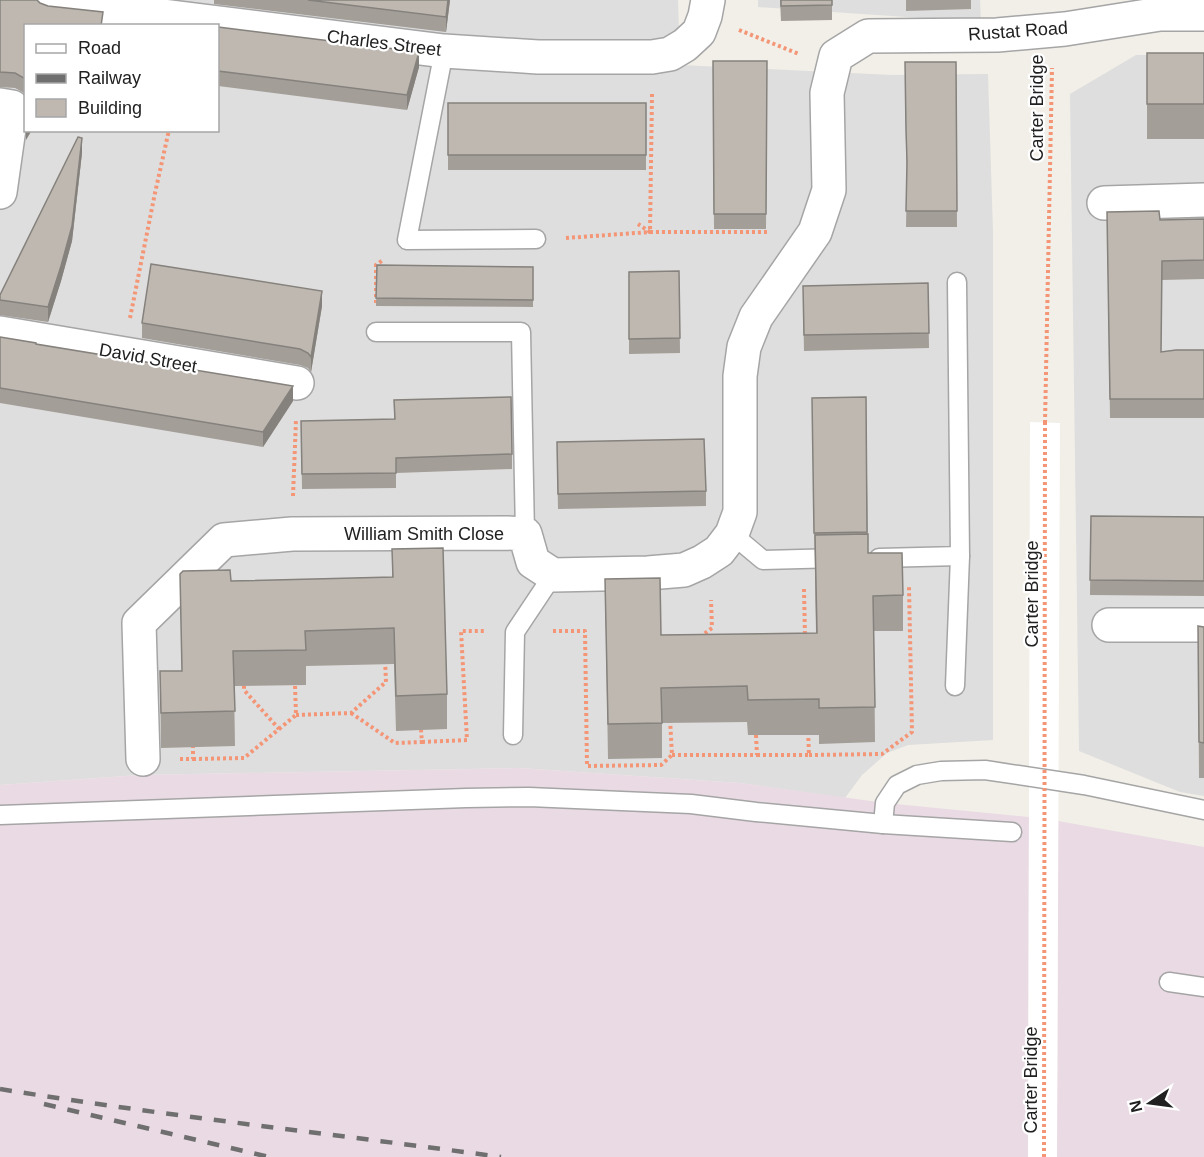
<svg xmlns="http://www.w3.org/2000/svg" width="1204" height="1157" viewBox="0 0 1204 1157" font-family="Helvetica,sans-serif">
<rect width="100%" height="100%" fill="#f1efe8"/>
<g fill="#dfdede" fill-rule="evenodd">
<path d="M0,0H678L680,65L892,75L988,74L993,232V740L908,745L887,753L862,775L845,798L740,783L519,768L140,775L0,785ZM26,26H218V130H26Z"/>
<polygon points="758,0 980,0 981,22 758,7"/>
<polygon points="1136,55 1204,55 1204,796 1180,792 1079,751 1070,94"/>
</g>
<g fill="#eadae4">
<polygon points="519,768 740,783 885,803 1029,817 1028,1157 0,1157 0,785 140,775"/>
<polygon points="1058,821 1204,847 1204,1157 1057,1157"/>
</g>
<polygon fill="#fff" points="1030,422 1060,423 1057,1157 1028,1157"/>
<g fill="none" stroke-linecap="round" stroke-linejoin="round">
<defs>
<g id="lane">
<polyline points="444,51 407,240 536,239"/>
<polyline points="376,332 521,332 525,534"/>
<polyline points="732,534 763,560 839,558"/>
<polyline points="879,558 960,556 957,282"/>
<polyline points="955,686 960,556"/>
<polyline points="513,735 515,632 553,575"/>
<polyline points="0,815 466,798 529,797 691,804 756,812 883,824 1012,832"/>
<polyline points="883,824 885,803 897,785 917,775 941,771 985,770 1084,785 1204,810"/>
<polyline points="1169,982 1204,987"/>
</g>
<g id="street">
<polyline points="47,0 50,2 444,51 538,57 652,57 670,54 685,45 699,32 705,16 708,0"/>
<polyline points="0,105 12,107 0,192"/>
<polyline points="1104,203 1204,200"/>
<polyline points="0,333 297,383"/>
<polyline points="1109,625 1204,625"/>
<polyline points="143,759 139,623 224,540 292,534 507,533 525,534 533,562 553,575 648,573 684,570 702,562 719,551 732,534 740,512 740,376 744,347 756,317 815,232 829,190 827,93 836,56 868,36 997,35 1065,29 1160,14 1204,14"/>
</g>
</defs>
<use href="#lane" stroke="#a5a5a5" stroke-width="21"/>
<use href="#street" stroke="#a5a5a5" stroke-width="36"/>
<g stroke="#f49576" stroke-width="4" stroke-dasharray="3 3" stroke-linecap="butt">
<polyline points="739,30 799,54"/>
<polyline points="652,94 650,232 769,232"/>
<polyline points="566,238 650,232 638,224"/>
<polyline points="376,303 376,265 383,260"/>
<polyline points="130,318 155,193 169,130"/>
<polyline points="1045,423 1052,68"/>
<polyline points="293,496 296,420"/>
<polyline points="804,589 805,638"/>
<polyline points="553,631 585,631 587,766 661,765 672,755 670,719"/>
<polyline points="700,637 712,628 711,600"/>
<polyline points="351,713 395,743 422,742 421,730"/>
<polyline points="296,715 351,713 386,682 385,659"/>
<polyline points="279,729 296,715 295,685"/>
<polyline points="422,742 467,740 461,631 485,631"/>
<polyline points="672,755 757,755 756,735"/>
<polyline points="757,755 809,755 808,730"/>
<polyline points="809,755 882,754 912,732 909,587"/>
<polyline points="180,759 193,759 193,747"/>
<polyline points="193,759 244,758 279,729 244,690 244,683"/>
</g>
<use href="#lane" stroke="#fff" stroke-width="18"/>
<use href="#street" stroke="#fff" stroke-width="33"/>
<g stroke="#6f6f6f" stroke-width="4.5" stroke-dasharray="12 12" stroke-linecap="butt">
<path d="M0,1089C166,1116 334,1134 501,1157"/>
<polyline points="44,1104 269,1157"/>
</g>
<polyline stroke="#f49576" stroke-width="4" stroke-dasharray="3 3" stroke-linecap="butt" points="1044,1157 1045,423"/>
</g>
<g fill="#a39e98">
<polygon points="0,0 40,3 103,26 26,26 26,95 24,93 15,88 0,87"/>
<polygon points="214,0 450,0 446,32 214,4"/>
<polygon points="780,0 832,0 832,20 781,21"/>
<polygon points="906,0 971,0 971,9 906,11"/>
<polygon points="218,27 419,67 407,110 218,86"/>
<rect x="1147" y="53" width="57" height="86"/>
<polygon points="713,61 767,61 766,229 714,229"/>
<polygon points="905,62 956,62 957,227 906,227 907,172 906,144"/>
<rect x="448" y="103" width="198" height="67"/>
<polygon points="82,153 72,241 61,281 48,322 0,315 0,295"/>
<polygon points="1107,212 1160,220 1204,219 1204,279 1162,280 1161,352 1204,350 1204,418 1110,418"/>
<polygon points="377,265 533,267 533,307 376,306"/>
<polygon points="679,271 680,353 629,354 629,272"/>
<polygon points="928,283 929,348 804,351 803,301"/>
<polygon points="322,306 311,372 308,368 300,365 142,338 142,323"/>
<polygon points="0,337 36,344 293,401 263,447 0,403"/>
<polygon points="866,397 868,553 903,595 903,631 874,631 875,742 819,744 819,735 748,735 747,722 662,723 662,758 608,759 605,579 661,635 816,633 812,398"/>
<polygon points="394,400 512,454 512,469 396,473 396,488 302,489 301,421 394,419"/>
<polygon points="557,457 706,491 706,506 558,509"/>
<polygon points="1091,516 1204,517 1204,596 1090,595"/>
<polygon points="392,549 447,694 447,729 396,731 394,664 306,666 306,685 234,686 235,746 161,748 160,671 182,671 180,574 231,581 392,577"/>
<polygon points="1198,626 1204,627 1204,778 1199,778"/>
</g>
<g fill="#85817c">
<polygon points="448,0 450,0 446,32 446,17"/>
<polygon points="419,52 419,67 407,110 407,95"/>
<polygon points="26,130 32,130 26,140"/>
<polygon points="82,138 82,153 72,241 61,281 48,322 48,307"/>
<polygon points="322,291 322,306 311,372 311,357"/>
<polygon points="293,386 293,401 263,447 263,432"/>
</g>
<g fill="#beb8b1" stroke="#85817c" stroke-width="1.5">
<polygon points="0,0 37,0 40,3 48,6 103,12 101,26 26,26 26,80 24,78 15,73 0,72"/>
<polygon points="308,0 448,0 446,17"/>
<polygon points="781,0 832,0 832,5 781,6"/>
<polygon points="218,27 419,52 407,95 218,71"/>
<rect x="1147" y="53" width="57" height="51"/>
<polygon points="713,61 767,61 766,214 714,214"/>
<polygon points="905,62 956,62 957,211 906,211 907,162 906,129"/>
<rect x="448" y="103" width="198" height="52"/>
<polygon points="78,137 82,138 72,226 61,266 48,307 0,300 0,295"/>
<polygon points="1159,211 1160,220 1204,219 1204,260 1162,261 1161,352 1176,350 1204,350 1204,399 1110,399 1107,212"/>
<polygon points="151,264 322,291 311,357 308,353 300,349 142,323"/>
<polygon points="377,265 533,267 533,300 376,298"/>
<polygon points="679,271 680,338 629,339 629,272"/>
<polygon points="928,283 929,333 804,335 803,286"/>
<polygon points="0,337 36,343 36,344 293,386 263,432 0,388"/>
<polygon points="511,397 512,454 396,458 396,473 302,474 301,421 395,419 394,400"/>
<polygon points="866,397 867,532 814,533 812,398"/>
<polygon points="704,439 706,491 558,494 557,442"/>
<polygon points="1091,516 1204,517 1204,581 1090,580"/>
<polygon points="868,534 868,553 902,553 903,595 873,596 875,707 819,708 819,699 748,700 747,686 661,688 662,723 608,724 605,579 660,578 661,635 817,633 815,535"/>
<polygon points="443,548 447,694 396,696 394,628 305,631 306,650 233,651 235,711 161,713 160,671 182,671 180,574 183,571 230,570 231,581 393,577 392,549"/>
<polygon points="1198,626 1204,627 1204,743 1199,742"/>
</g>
<g text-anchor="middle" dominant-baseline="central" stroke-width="4.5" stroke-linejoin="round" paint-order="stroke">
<g font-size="18" fill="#212121" stroke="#fff">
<text transform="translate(1018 31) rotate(-4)">Rustat Road</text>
<text transform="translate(384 43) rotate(7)">Charles Street</text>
<text transform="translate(1037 108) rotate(-90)">Carter Bridge</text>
<text transform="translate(148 358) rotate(10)">David Street</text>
<text x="424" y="534">William Smith Close</text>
<text transform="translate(1032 594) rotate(-90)">Carter Bridge</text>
<text transform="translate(1031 1080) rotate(-90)">Carter Bridge</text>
</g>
</g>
<rect x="24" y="24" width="195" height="108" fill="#ffffff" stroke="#a6a6a6" stroke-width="1.5"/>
<rect x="36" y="44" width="30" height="9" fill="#ffffff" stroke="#a6a6a6" stroke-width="1.5"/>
<text x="78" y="54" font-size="18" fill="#212121">Road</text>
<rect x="36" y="74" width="30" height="9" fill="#6f6f6f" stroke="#a6a6a6" stroke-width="1.5"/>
<text x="78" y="84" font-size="18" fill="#212121">Railway</text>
<rect x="36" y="99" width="30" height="18" fill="#beb8b1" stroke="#a6a6a6" stroke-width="1.5"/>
<text x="78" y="114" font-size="18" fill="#212121">Building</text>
<g transform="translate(1150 1103) rotate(257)" stroke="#ffffff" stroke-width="4.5" paint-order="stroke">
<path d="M0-4.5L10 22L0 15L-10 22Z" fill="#212121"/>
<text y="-9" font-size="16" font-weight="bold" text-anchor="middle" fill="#212121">N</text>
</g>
</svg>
